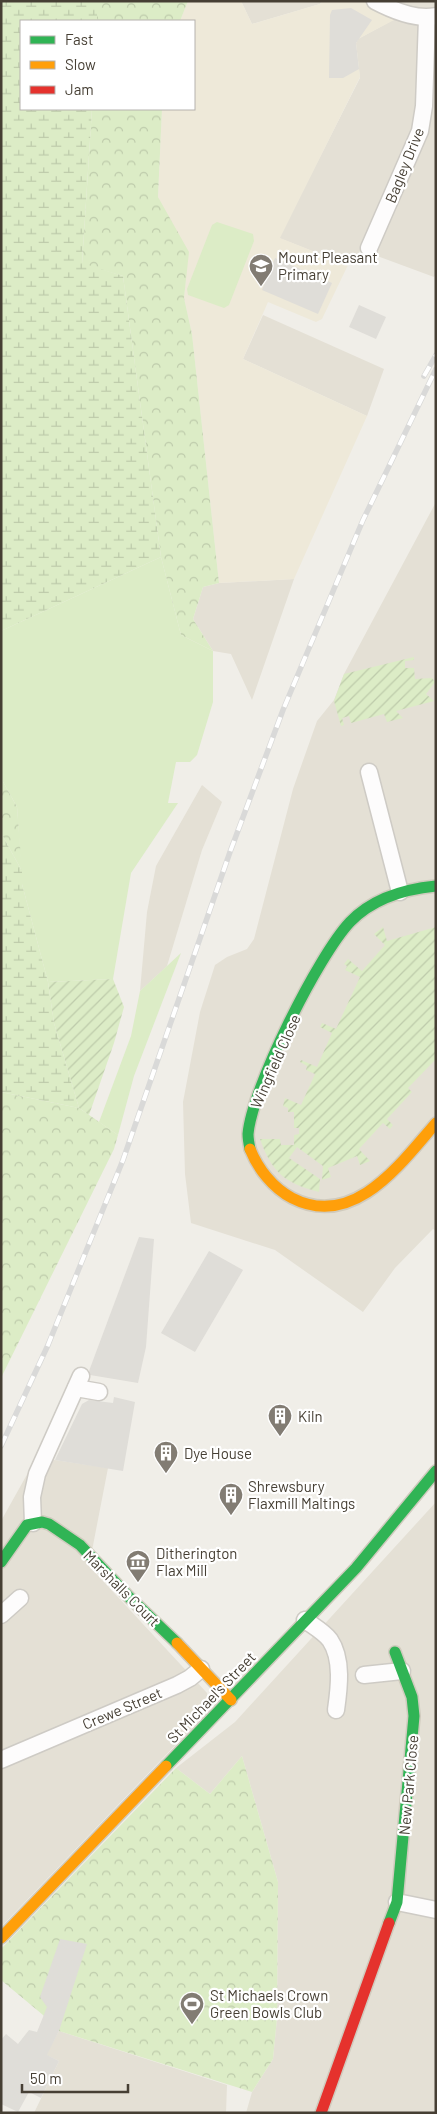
<svg xmlns="http://www.w3.org/2000/svg" width="437" height="2114" viewBox="0 0 437 2114" font-family="Barlow,sans-serif">
<defs>
<pattern id="forest-crowns" width="20" height="18" patternUnits="userSpaceOnUse" patternTransform="scale(1.25)"><rect width="20" height="18" fill="#dcecc6"/><path d="M2 6a3 3 0 1 1 6 0M12 15a3 3 0 1 1 6 0" fill="none" stroke="#becbab"/></pattern>
<pattern id="wetland-marsh" width="20" height="14" patternUnits="userSpaceOnUse" patternTransform="scale(1.25)"><rect width="20" height="14" fill="#dcecc6"/><path d="M1 5h8M5 5V1M11 12h8M15 12V8" fill="none" stroke="#becbab"/></pattern>
<pattern id="garden-furrows" width="10" height="10" patternUnits="userSpaceOnUse" patternTransform="scale(1.25)"><rect width="10" height="10" fill="#dcecc6"/><path d="M-1 1l2-2M0 10L10 0M9 11l2-2" fill="none" stroke="#becbab"/></pattern>
</defs>
<rect width="100%" height="100%" fill="#f0eee8"/>
<g fill="#e4e0d5">
<polygon points="241,1 322,1 320,4 252,24"/>
<polygon points="367,1 436,1 436,274 434,277 361,250 348,265 279,238 360,78 356,43 358,39 393,20"/>
<polygon points="263,315 384,369 367,416 243,359"/>
<polygon points="436,502 436,1231 433,1229 395,1268 363,1312 275,1250 191,1223 185,1174 183,1102 200,1012 215,965 227,957 247,949 254,939 293,789 317,721 334,700 344,674"/>
<polygon points="294,579 252,700 231,654 213,651 193,619 203,587 219,583"/>
<polygon points="202,785 222,802 202,850 167,966 140,991 147,912 156,866"/>
<polygon points="55,1460 108,1468 89,1566 207,1693 208,1711 1,1927 1,1521 34,1462"/>
<polygon points="436,1502 436,2113 246,2113 252,2092 273,2059 277,2018 278,1882 242,1756 210,1794 176,1768 235,1722"/>
<polygon points="59,2031 227,2085 226,2113 34,2113 59,2061 46,2055"/>
</g>
<polygon fill="#eee9d9" points="188,1 241,1 252,24 320,4 322,1 367,1 394,20 358,39 356,43 360,77 280,238 348,265 322,319 316,322 268,302 243,359 367,416 294,579 219,583 192,334 184,298 186,277 158,197 162,109 194,109 194,21 180,21"/>
<g fill="#dcecc6">
<polygon points="217,222 253,234 254,241 229,305 224,308 188,295 187,289 212,225"/>
<polygon points="161,557 181,635 213,651 213,702 197,755 190,762 176,762 168,803 178,803 131,873 113,979 48,982 22,884 17,807 1,778 1,631"/>
<polygon points="181,953 134,1076 118,1135 99,1122 131,1036 140,991"/>
</g>
<g fill="url(#forest-crowns)">
<polygon points="97,1 188,1 180,21 97,21"/>
<polygon points="92,109 162,109 158,197 189,252 184,298 192,334 219,583 203,587 193,619 213,651 181,635 161,557 123,276 82,264"/>
<polygon points="1,778 17,807 22,871 1,833"/>
<polygon points="1,1092 79,1108 118,1135 114,1149 1,1378"/>
<polygon points="242,1756 278,1882 277,2018 273,2059 252,2092 59,2031 43,2015 1,1980 1,1949 176,1768 210,1794"/>
</g>
<g fill="url(#wetland-marsh)">
<polygon points="1,1 97,1 97,21 21,21 21,109 92,109 82,263 123,276 161,557 1,631"/>
<polygon points="1,833 22,871 22,884 48,982 54,1023 79,1108 1,1092"/>
</g>
<g fill="url(#garden-furrows)">
<polygon points="414,657 414,660 405,661 405,668 414,668 415,679 432,678 435,682 426,694 434,701 396,711 403,718 387,722 384,714 351,723 349,716 342,718 344,725 341,726 334,701 344,674"/>
<path d="M383,927L387,941L436,927V1059L408,1088L412,1092L387,1119L393,1125L390,1129L383,1123L359,1149L370,1161L360,1165L357,1156L328,1168L331,1177L322,1180L323,1166L297,1147L289,1158L320,1179L319,1192C285,1183 272,1173 260,1139H280L281,1145H294V1135L299,1134V1128H294V1112H288V1108L283,1106L285,1098L301,1105L315,1074L306,1070L307,1066L300,1062L301,1060L317,1067L332,1033L320,1027L322,1023L336,1029L360,977L345,970L347,966L344,964L348,959L362,971L385,945L374,934Z"/>
<polygon points="113,979 124,1007 114,1043 89,1115 79,1108 54,1023 48,982"/>
</g>
<g fill="#dfddd8">
<polygon points="351,8 372,20 356,43 359,69 343,78 329,78 330,15 332,10"/>
<polygon points="275,258 332,283 318,314 262,290"/>
<polygon points="359,305 386,317 376,339 349,327"/>
<polygon points="139,1237 154,1239 146,1347 138,1383 90,1375 89,1371"/>
<polygon points="209,1251 243,1270 195,1352 161,1333"/>
<polygon points="114,1397 135,1402 123,1471 55,1460 82,1404 89,1400 113,1403"/>
<polygon points="60,1939 87,1944 59,2031 47,2055 59,2061 41,2098 29,2092 18,2112 1,2104 1,2040 6,2034 18,2044 29,2030 37,2032 47,2007 40,1997"/>
</g>
<g fill="none" stroke-linecap="round" stroke-linejoin="round">
<defs>
<g id="street">
<path d="M375,1C392,10 417,20 436,16"/>
<polyline points="369,248 420,131 424,106 427,18"/>
<polyline points="369,772 400,892"/>
<polyline points="76,1388 99,1392"/>
<polyline points="33,1523 32,1497 37,1474 81,1376"/>
<polyline points="1,1615 20,1598"/>
<path d="M305,1620C313,1626 324,1632 330,1640C343,1659 339,1689 336,1710"/>
<polyline points="364,1675 402,1671"/>
<polyline points="1,1760 177,1685 190,1678 201,1669"/>
<polyline points="397,1902 436,1910"/>
</g>
<g id="fast">
<path d="M250,1149C249,1144 248,1139 248,1134C252,1088 318,956 350,922C372,899 405,889 436,886"/>
<polyline points="1,1562 27,1525 42,1522 49,1524 80,1545 129,1597 177,1643"/>
<polyline points="166,1766 356,1568 436,1471"/>
<polyline points="389,1923 397,1902 414,1716 412,1697 395,1652"/>
</g>
<g id="slow">
<path d="M250,1149C258,1169 273,1188 292,1198C354,1230 401,1163 436,1123"/>
<polyline points="177,1643 231,1700"/>
<polyline points="1,1938 166,1766"/>
</g>
<polyline id="jam" points="321,2113 389,1923"/>
</defs>
<use href="#street" stroke="#cecbc5" stroke-width="19"/>
<use href="#fast" stroke="#d0cbbe" stroke-width="14"/>
<use href="#slow" stroke="#d0cbbe" stroke-width="14"/>
<use href="#jam" stroke="#d0cbbe" stroke-width="14"/>
<use href="#street" stroke="#fdfcfc" stroke-width="16"/>
<use href="#fast" stroke="#30b455" stroke-width="11"/>
<use href="#slow" stroke="#ff9f0a" stroke-width="11"/>
<use href="#jam" stroke="#e5322d" stroke-width="11"/>
<defs>
<g id="rail">
<polyline points="424,376 436,355"/>
<polyline points="1,1446 48,1345 123,1160 230,852 283,710 363,520 436,369"/>
</g>
</defs>
<use href="#rail" stroke="#d9d9d8" stroke-width="5.5"/>
<use href="#rail" stroke="#fff" stroke-width="4" stroke-dasharray="11" stroke-linecap="butt"/>
</g>
<defs>
<symbol id="school-pin" viewBox="-11 -11 22 30"><path d="M0 17L-7.5 6A9.5 9.5 0 1 1 7.5 6Z" fill="#827c73" stroke="#fff"/><path d="M0-5L7-2L0 1L-7-2ZM-4 1L0 2.5L4 1V4Q0 6-4 4Z" fill="#fff"/></symbol>
<symbol id="building-pin" viewBox="-11 -11 22 30"><path d="M0 17L-7.5 6A9.5 9.5 0 1 1 7.5 6Z" fill="#827c73" stroke="#fff"/><path d="M-4-6H4V6H1V3H-1V6H-4ZM-2.5-4.3h1.7v1.8h-1.7ZM.8-4.3h1.7v1.8H.8ZM-2.5-1h1.7V.8h-1.7ZM.8-1h1.7V.8H.8Z" fill="#fff"/></symbol>
<symbol id="museum-pin" viewBox="-11 -11 22 30"><path d="M0 17L-7.5 6A9.5 9.5 0 1 1 7.5 6Z" fill="#827c73" stroke="#fff"/><path d="M0-6L6-3V-2H-6V-3ZM-5-1h2V3h-2ZM-1-1h2V3h-2ZM3-1h2V3H3ZM-6 4H6V6H-6Z" fill="#fff"/></symbol>
<symbol id="stadium-pin" viewBox="-11 -11 22 30"><path d="M0 17L-7.5 6A9.5 9.5 0 1 1 7.5 6Z" fill="#827c73" stroke="#fff"/><path d="M0-5a6.5 5 0 1 0 0 10a6.5 5 0 1 0 0-10ZM-3.5-1.8h7v3.6h-7Z" fill="#fff"/></symbol>
</defs>
<g fill-rule="evenodd">
<use href="#school-pin" x="247" y="252" width="28" height="38"/>
<use href="#building-pin" x="266" y="1402" width="28" height="38"/>
<use href="#building-pin" x="152" y="1439" width="28" height="38"/>
<use href="#building-pin" x="217" y="1481" width="28" height="38"/>
<use href="#museum-pin" x="124" y="1548" width="28" height="38"/>
<use href="#stadium-pin" x="178" y="1990" width="28" height="38"/>
</g>
<g text-anchor="middle" dominant-baseline="central" stroke-width="4.5" stroke-linejoin="round" paint-order="stroke">
<g font-size="15" fill="#463f34" stroke="#fff">
<text transform="translate(404 165) rotate(-68)">Bagley Drive</text>
<text transform="translate(275 1061) rotate(-66)">Wingfield Close</text>
<text transform="translate(122 1588) rotate(45)">Marshalls Court</text>
<text transform="translate(211 1697) rotate(-46)">St Michael's Street</text>
<text transform="translate(122 1708) rotate(-23)">Crewe Street</text>
<text transform="translate(408 1785) rotate(-85)">New Park Close</text>
</g>
<g font-size="15" fill="#463f34" stroke="#fff" text-anchor="start">
<text x="278" y="257">Mount Pleasant<tspan x="278" dy="17">Primary</tspan></text>
<text x="298" y="1416">Kiln</text>
<text x="184" y="1453">Dye House</text>
<text x="248" y="1486">Shrewsbury<tspan x="248" dy="17">Flaxmill Maltings</tspan></text>
<text x="156" y="1553">Ditherington<tspan x="156" dy="17">Flax Mill</tspan></text>
<text x="210" y="1995">St Michaels Crown<tspan x="210" dy="17">Green Bowls Club</tspan></text>
</g>
</g>
<rect width="437" height="2114" fill="none" stroke="#463f34" stroke-width="5"/>
<rect x="20" y="20" width="175" height="90" fill="#ffffff" stroke="#b5b2ae"/>
<rect x="30" y="36" width="25" height="8" fill="#30b455" stroke="#b5b2ae"/>
<text x="65" y="45" font-size="15" fill="#463f34">Fast</text>
<rect x="30" y="61" width="25" height="8" fill="#ff9f0a" stroke="#b5b2ae"/>
<text x="65" y="70" font-size="15" fill="#463f34">Slow</text>
<rect x="30" y="86" width="25" height="8" fill="#e5322d" stroke="#b5b2ae"/>
<text x="65" y="95" font-size="15" fill="#463f34">Jam</text>
<path d="M22 2084v8h106v-8" fill="none" stroke="#463f34" stroke-width="2.5"/>
<text x="30" y="2084" font-size="15" fill="#463f34" stroke="#ffffff" stroke-width="4" paint-order="stroke">50 m</text>
</svg>
